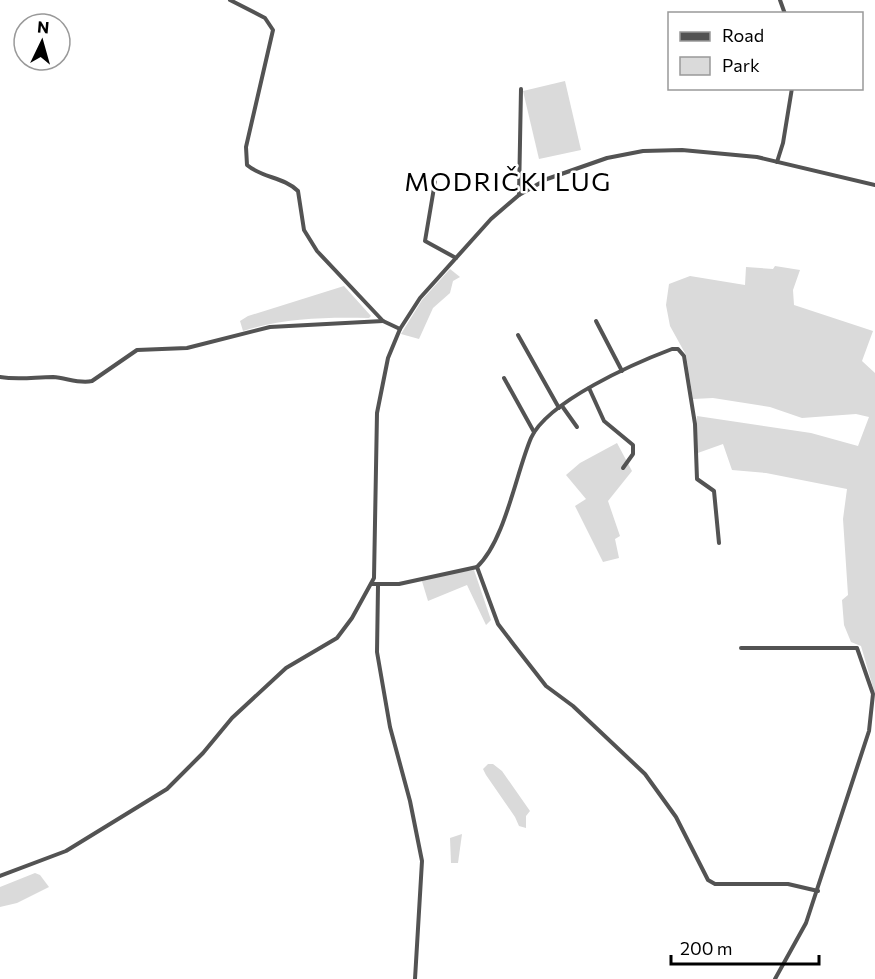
<svg xmlns="http://www.w3.org/2000/svg" width="875" height="979" viewBox="0 0 875 979" font-family="Commissioner,sans-serif">
<rect width="100%" height="100%" fill="#fff"/>
<g fill="#dadada">
<polygon points="565,81 581,150 539,159 523,91"/>
<polygon points="775,266 800,270 793,290 794,305 873,331 862,361 875,373 875,694 861,646 851,642 844,625 842,600 848,595 843,519 847,489 766,473 732,470 723,444 695,454 697,416 811,433 858,446 869,417 856,414 802,418 770,407 713,398 693,399 686,355 670,326 666,305 669,284 690,276 745,285 746,267 773,269"/>
<polygon points="450,269 460,277 453,281 450,293 433,308 419,339 401,334 422,300"/>
<path d="M344,286L371,316L369,318C326,317 284,318 243,331L240,321L248,316Z"/>
<polygon points="617,443 632,471 608,501 620,536 615,539 619,558 603,562 575,506 586,499 566,475 580,463"/>
<polygon points="474,570 491,620 486,625 467,585 428,601 421,578"/>
<polygon points="488,764 493,764 502,771 530,811 526,816 526,828 519,826 515,817 486,775 483,769"/>
<polygon points="462,834 458,863 451,863 450,838"/>
<polygon points="35,873 40,875 49,887 17,903 0,907 0,887"/>
</g>
<g fill="none" stroke-linecap="round" stroke-linejoin="round">
<g stroke="#535353" stroke-width="4">
<path d="M230,0L265,18L273,30L246,147L247,165C262,178 284,177 298,191L304,230L317,251L383,321L400,329"/>
<polyline points="780,0 785,14"/>
<polyline points="777,162 783,143 792,88"/>
<polyline points="435,182 425,241 456,258"/>
<polyline points="519,195 521,89"/>
<polyline points="596,321 622,371"/>
<polyline points="518,335 559,408"/>
<path d="M0,377C19,380 35,377 53,377C67,378 79,384 92,381L137,350L187,348L270,327L383,321"/>
<polyline points="504,378 534,432"/>
<polyline points="589,388 604,421 633,445 633,454 623,468"/>
<polyline points="562,406 577,427"/>
<path d="M719,543L714,491L697,479L695,424L684,356L678,349H672C635,363 548,401 531,438C516,473 505,541 477,567L498,624L514,645L546,686L573,706L645,774L676,817L708,880L715,884H788L818,891"/>
<polyline points="372,584 399,584 477,567"/>
<polyline points="378,586 377,652 390,727 410,801 422,861 415,979"/>
<polyline points="741,648 857,648 873,694 869,731 806,923 775,979"/>
<polyline points="0,876 66,851 167,789 203,753 232,718 286,668 337,638 352,618 374,578 377,413 388,358 400,329 420,298 491,219 519,195 547,179 607,158 643,151 682,150 757,157 875,185"/>
</g>
</g>
<g text-anchor="middle" dominant-baseline="central" stroke-width="5" stroke-linejoin="round" paint-order="stroke">
<g font-size="26" letter-spacing="1.5" fill="#000" stroke="#fff">
<text x="508" y="180">MODRIČKI LUG</text>
</g>
</g>
<rect x="668" y="12" width="195" height="78" fill="#ffffff" stroke="#999999" stroke-width="1.5"/>
<rect x="680" y="32" width="30" height="9" fill="#535353" stroke="#999999" stroke-width="1.5"/>
<text x="722" y="42" font-size="18" fill="#000000">Road</text>
<rect x="680" y="57" width="30" height="18" fill="#dadada" stroke="#999999" stroke-width="1.5"/>
<text x="722" y="72" font-size="18" fill="#000000">Park</text>
<g transform="translate(42 42) rotate(5)"><circle r="28" fill="#ffffff" stroke="#999999" stroke-width="1.5"/>
<path d="M0-4.5L10 22L0 15L-10 22Z" fill="#000000"/>
<text y="-9" font-size="16" font-weight="bold" text-anchor="middle" fill="#000000">N</text>
</g>
<path d="M671 955v9h148v-9" fill="none" stroke="#000000" stroke-width="3"/>
<text x="680" y="955" font-size="18" fill="#000000" stroke="#ffffff" stroke-width="4.5" paint-order="stroke">200 m</text>
</svg>
